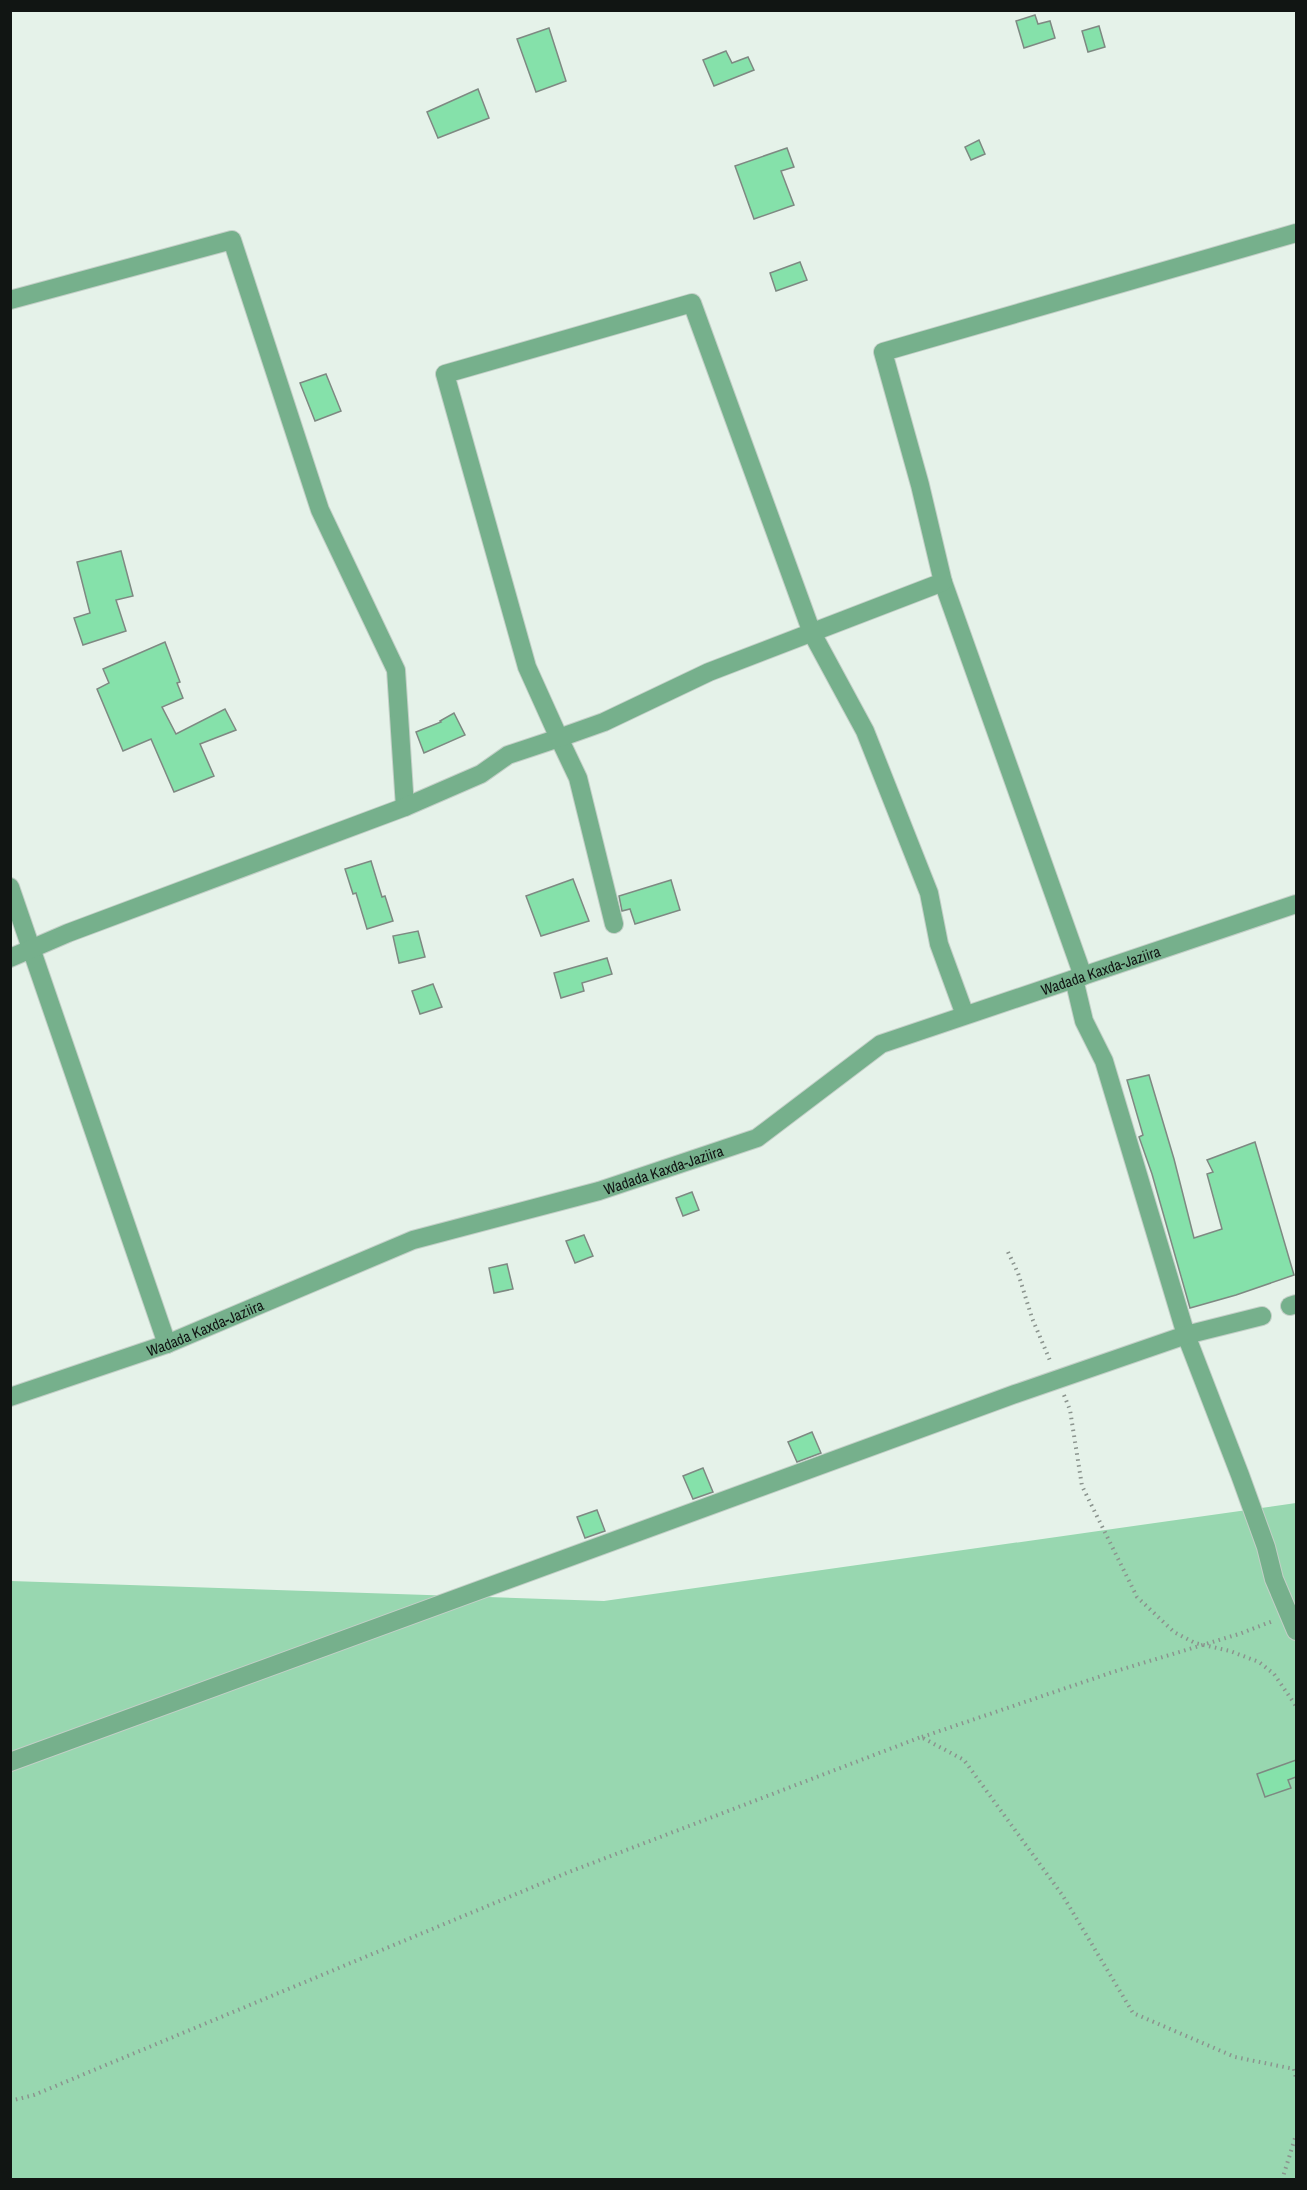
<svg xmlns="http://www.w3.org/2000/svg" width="1307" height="2190" viewBox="0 0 1307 2190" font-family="'Archivo Narrow',sans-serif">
<rect width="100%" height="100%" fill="#e5f2e9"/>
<polygon fill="#98d7b0" points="1296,1503 1296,2179 11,2180 11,1581 604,1601"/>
<g fill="#85e1aa" stroke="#7e8982" stroke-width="1.5">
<polygon points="1035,15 1038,24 1050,21 1055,38 1024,48 1016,21"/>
<polygon points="1099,26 1105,47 1088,52 1082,31"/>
<polygon points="549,28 566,81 536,92 517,39"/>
<polygon points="726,51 732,63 748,57 754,70 714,86 703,60"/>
<polygon points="478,89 489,118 438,138 427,112"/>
<polygon points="979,140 985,154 971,160 965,147"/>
<polygon points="787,148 794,167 781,171 794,205 754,219 735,166"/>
<polygon points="800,262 807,280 776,291 770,273"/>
<polygon points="326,374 341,411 315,421 300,383"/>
<polygon points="121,551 133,596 116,600 126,631 83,645 74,618 90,613 77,562"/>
<polygon points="165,642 180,682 177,683 183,698 162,707 176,734 225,709 236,730 200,744 214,776 174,792 151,739 123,751 97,689 109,683 103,669"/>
<polygon points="454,713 465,735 424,753 416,732 441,722 440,721"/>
<polygon points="371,861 382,897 385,896 393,921 367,929 356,893 353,894 345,869"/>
<polygon points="573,879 589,921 541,936 526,896"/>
<polygon points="671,880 680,910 635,924 630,909 622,911 619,896"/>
<polygon points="418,931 425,957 399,963 393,936"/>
<polygon points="607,958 612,974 582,983 584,991 561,998 554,973"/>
<polygon points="433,984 442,1007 420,1014 412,991"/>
<polygon points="1149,1075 1174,1159 1194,1238 1222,1229 1207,1174 1213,1172 1207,1160 1255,1142 1294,1275 1236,1295 1190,1308 1152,1174 1139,1137 1143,1135 1127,1080"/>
<polygon points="692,1192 699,1210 683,1216 676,1198"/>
<polygon points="584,1235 593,1256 575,1263 566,1241"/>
<polygon points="507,1264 513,1289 494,1293 489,1268"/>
<polygon points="812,1432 821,1453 797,1462 788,1442"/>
<polygon points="703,1468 713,1492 693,1499 683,1476"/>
<polygon points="597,1510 605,1531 585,1538 577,1517"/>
<polygon points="1296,1760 1296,1777 1288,1780 1291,1788 1265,1797 1257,1774"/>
</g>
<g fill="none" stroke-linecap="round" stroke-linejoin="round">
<defs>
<g id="minor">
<polyline points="10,300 232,240 320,510 396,670 405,807"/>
<polyline points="943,582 1083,976"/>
<polyline points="10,887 167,1344"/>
<polyline points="10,958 68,933 405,807 481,774 508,755 559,738 578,778 614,924"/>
<polyline points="1074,979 1084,1021 1104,1061 1186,1335 1240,1475 1266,1547 1274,1579 1296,1631"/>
<polyline points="965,1015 939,944 929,893 865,731 812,633 692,303 445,374 527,667 559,738 604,722 709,672 943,582 920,485 883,352 1296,233"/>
<polyline points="1290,1306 1296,1304"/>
<polyline points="10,1762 1015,1394 1186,1335 1262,1316"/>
</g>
<g id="tertiary">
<path id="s1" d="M10,1397L167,1344L413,1240L599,1191L757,1138L881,1044L1296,904"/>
</g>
</defs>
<use href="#minor" stroke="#c3cfc7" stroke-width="20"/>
<use href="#tertiary" stroke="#c3cfc7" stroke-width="20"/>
<g stroke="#8b948e" stroke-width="4" stroke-dasharray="1.5 4.5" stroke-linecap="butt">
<polyline points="1008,1252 1018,1273 1032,1318 1051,1363"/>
<polyline points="1064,1395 1070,1410 1082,1486 1137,1597 1174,1632 1195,1643 1230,1651 1259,1662 1274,1674 1296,1706"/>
<polyline points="922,1737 1113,1672 1239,1634 1273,1621"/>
<polyline points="10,2101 34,2095 569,1872 921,1737 964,1760 1063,1896 1133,2013 1235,2057 1294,2069 1296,2078"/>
<polyline points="1282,2180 1296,2135"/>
</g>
<use href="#minor" stroke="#76b08c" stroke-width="18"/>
<use href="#tertiary" stroke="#76b08c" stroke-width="18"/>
</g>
<g text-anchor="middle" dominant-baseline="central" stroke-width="5" stroke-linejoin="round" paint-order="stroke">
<g font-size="15" fill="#111513" stroke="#fff">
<text stroke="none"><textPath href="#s1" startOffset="1179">Wadada Kaxda-Jaziira</textPath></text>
<text stroke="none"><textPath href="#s1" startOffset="693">Wadada Kaxda-Jaziira</textPath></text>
<text stroke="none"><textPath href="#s1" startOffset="207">Wadada Kaxda-Jaziira</textPath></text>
</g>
</g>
<rect width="1307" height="2190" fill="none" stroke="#111513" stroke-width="24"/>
</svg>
